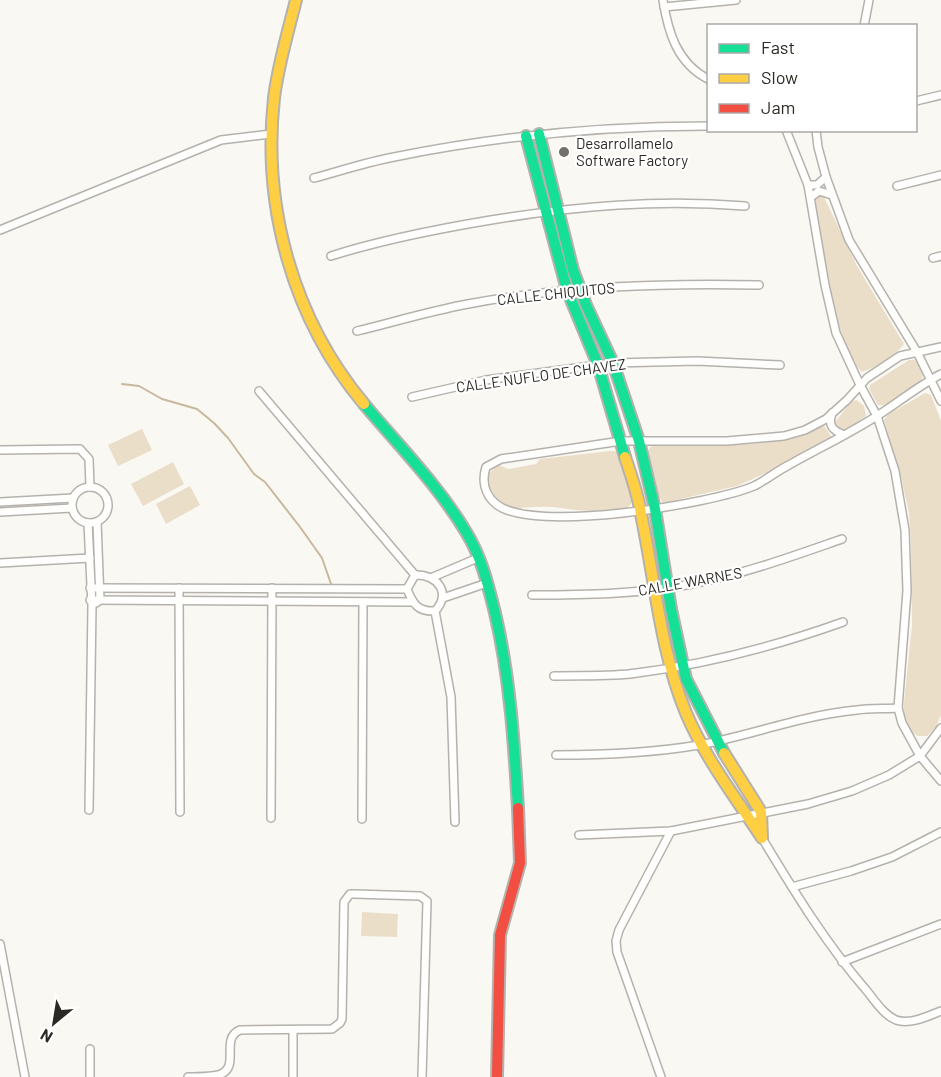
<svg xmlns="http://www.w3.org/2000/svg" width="941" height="1077" viewBox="0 0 941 1077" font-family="Barlow,sans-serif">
<rect width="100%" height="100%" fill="#faf8f2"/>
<g fill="#eadec8">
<path d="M823,195L857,266L904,344C897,354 874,369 862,372C834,347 823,240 815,201L818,196Z"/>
<path d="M909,360H915L919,366L923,376C917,389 893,407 878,405L869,389L870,385Z"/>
<polygon points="925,393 931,395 941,421 941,715 936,727 927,736 918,736 911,732 903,712 912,625 911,541 909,513 902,481 884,420 889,414"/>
<polygon points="857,400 864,406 866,416 842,433 835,427 834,423 852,401"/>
<path d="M824,426L832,437L827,441L766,473L737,486L663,503L653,487L647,453L650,447L656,445C694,443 732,447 770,442C789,440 806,432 824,426Z"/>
<polygon points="142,429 152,450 118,466 108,445"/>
<path d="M610,451H615L619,455L632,496V502L628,508C606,512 583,512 561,508C544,505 526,508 509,508C496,499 487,490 489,473L498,465L509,469L536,464L540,459Z"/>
<polygon points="173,462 184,484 143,506 131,484"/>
<polygon points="190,486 200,505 166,524 156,504"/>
<polygon points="362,912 398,914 397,937 361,936"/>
</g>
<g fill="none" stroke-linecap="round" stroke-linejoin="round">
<polyline stroke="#c8b89e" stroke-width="2" points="122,384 139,386 162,399 197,409 214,423 228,438 254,474 265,482 300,527 322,558 331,584"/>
<defs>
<g id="street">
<path d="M663,0C668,32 677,63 708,79"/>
<polyline points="664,7 736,0"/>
<polyline points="864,26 869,0"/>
<polyline points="916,101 941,95"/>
<polyline points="786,130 808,185 825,285 836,333 860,385 877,416 895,471 905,530 907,591 898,708 902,723 920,756 941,728"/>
<polyline points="816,130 818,147 826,177 849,240 917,352 941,401"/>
<path d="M314,178C340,171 367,162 394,157C497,136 603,126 708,126"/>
<polyline points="808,185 817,185 826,177"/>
<polyline points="897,186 941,175"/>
<polyline points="811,197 819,191 832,195"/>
<polyline points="0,230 221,140 271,134"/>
<path d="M331,256C384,239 437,229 491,220C577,206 658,199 745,206"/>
<polyline points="933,258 941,256"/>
<path d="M357,331C394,322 430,311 468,304C564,286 661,283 759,285"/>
<path d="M941,347L900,356L867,378L847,400L826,419L805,430L784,436L727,441H621L501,459L486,467C482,480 484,494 496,504C532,534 711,504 754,486C766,480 777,471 789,465C819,448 851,433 880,414C900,401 920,385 941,374"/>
<polyline points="259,391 415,575"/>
<polyline points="412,397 486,380 613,363 697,361 780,365"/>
<path d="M832,413C828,426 832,430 844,435"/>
<polyline points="0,450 80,449 89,459 90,487"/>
<circle cx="90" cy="505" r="18"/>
<polyline points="0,502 73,498"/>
<polyline points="0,512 72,508"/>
<polyline points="88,523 92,606 89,810"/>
<polyline points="0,563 90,558"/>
<path d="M415,575C437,574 452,593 435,611C418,612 413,604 407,589Z"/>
<polyline points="433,577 480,557"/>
<polyline points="90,588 407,589"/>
<polyline points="179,588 180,812"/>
<path d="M532,595C586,595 640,594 692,584C744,574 793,556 842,539"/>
<polyline points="443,598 487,583"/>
<polyline points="90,600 412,602"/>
<polyline points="96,603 100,600 97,522"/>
<polyline points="435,611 451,697 455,822"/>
<path d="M554,676C581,675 610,677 637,673C708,664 776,646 843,622"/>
<path d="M556,755C604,755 652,753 699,745C752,735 803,715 857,710C870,708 885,709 898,708"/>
<polyline points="271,818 272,588"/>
<polyline points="362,819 363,602"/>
<polyline points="579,835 671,831 808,804 852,791 889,775 920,756 941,781"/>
<path d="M762,838C794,891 826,944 867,991C875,1001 884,1015 896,1020C910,1025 928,1016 941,1011"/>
<polyline points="792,887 851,871 892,857 941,832"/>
<polyline points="0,944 25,1077"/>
<polyline points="842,962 941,924"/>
<polyline points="90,1049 90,1077"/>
<path d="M188,1077C197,1077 212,1077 221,1074C240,1066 220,1038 240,1030L332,1029L340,1023L342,1019L344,902L350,894H354L420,896L427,901L422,1077"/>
<polyline points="293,1077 293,1030"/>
<polyline points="661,1077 617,952 616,941 619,930 671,831"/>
</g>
<g id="fast">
<polyline points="539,134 573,270 586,305 613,363 639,441 655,509 671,609 686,679 724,753"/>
<polyline points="526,136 567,290 598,365 625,457"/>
<path d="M364,404C399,446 438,485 466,532C482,558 488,585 495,613C510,677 514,742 518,808"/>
</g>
<g id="slow">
<path d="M296,0C288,32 278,65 274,98C262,207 293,319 364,404"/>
<path d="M625,457C631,475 638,494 641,514C655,580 660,650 686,713C705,758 736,798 762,838L761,812L724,753"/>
</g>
<polyline id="jam" points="497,1077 500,935 520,863 518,808"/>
</defs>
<use href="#street" stroke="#b5b2ad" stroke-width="10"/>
<use href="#fast" stroke="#b5b2ad" stroke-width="14"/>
<use href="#slow" stroke="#b5b2ad" stroke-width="14"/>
<use href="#jam" stroke="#b5b2ad" stroke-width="14"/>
<use href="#street" stroke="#fefefd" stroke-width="7"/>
<use href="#fast" stroke="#16e098" stroke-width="10"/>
<use href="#slow" stroke="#ffcf43" stroke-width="10"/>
<use href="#jam" stroke="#f24e42" stroke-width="10"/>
</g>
<circle fill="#74716b" stroke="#fff" stroke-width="2" cx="564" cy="152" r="6"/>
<g text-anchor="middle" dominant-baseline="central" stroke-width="4.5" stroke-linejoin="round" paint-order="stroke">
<g font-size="15" fill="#2c2923" stroke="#fff" text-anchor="start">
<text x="576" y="143">Desarrollamelo<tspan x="576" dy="17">Software Factory</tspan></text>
</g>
<g font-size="15" fill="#2c2923" stroke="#fff">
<text transform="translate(556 293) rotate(-6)">CALLE CHIQUITOS</text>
<text transform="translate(541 375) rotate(-8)">CALLE ÑUFLO DE CHAVEZ</text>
<text transform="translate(690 581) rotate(-10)">CALLE WARNES</text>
</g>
</g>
<rect x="707" y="24" width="210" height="108" fill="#ffffff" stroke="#aba9a7" stroke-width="1.5"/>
<rect x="719" y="44" width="30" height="9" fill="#16e098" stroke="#aba9a7" stroke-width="1.5"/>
<text x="761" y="54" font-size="18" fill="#2c2923">Fast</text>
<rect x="719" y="74" width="30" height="9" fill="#ffcf43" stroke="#aba9a7" stroke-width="1.5"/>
<text x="761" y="84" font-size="18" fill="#2c2923">Slow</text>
<rect x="719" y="104" width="30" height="9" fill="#f24e42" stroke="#aba9a7" stroke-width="1.5"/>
<text x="761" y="114" font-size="18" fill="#2c2923">Jam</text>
<g transform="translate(54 1023) rotate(210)" stroke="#ffffff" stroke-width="4.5" paint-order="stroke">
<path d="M0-4.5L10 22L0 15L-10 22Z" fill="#2c2923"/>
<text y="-9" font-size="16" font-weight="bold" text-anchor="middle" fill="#2c2923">N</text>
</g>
</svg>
